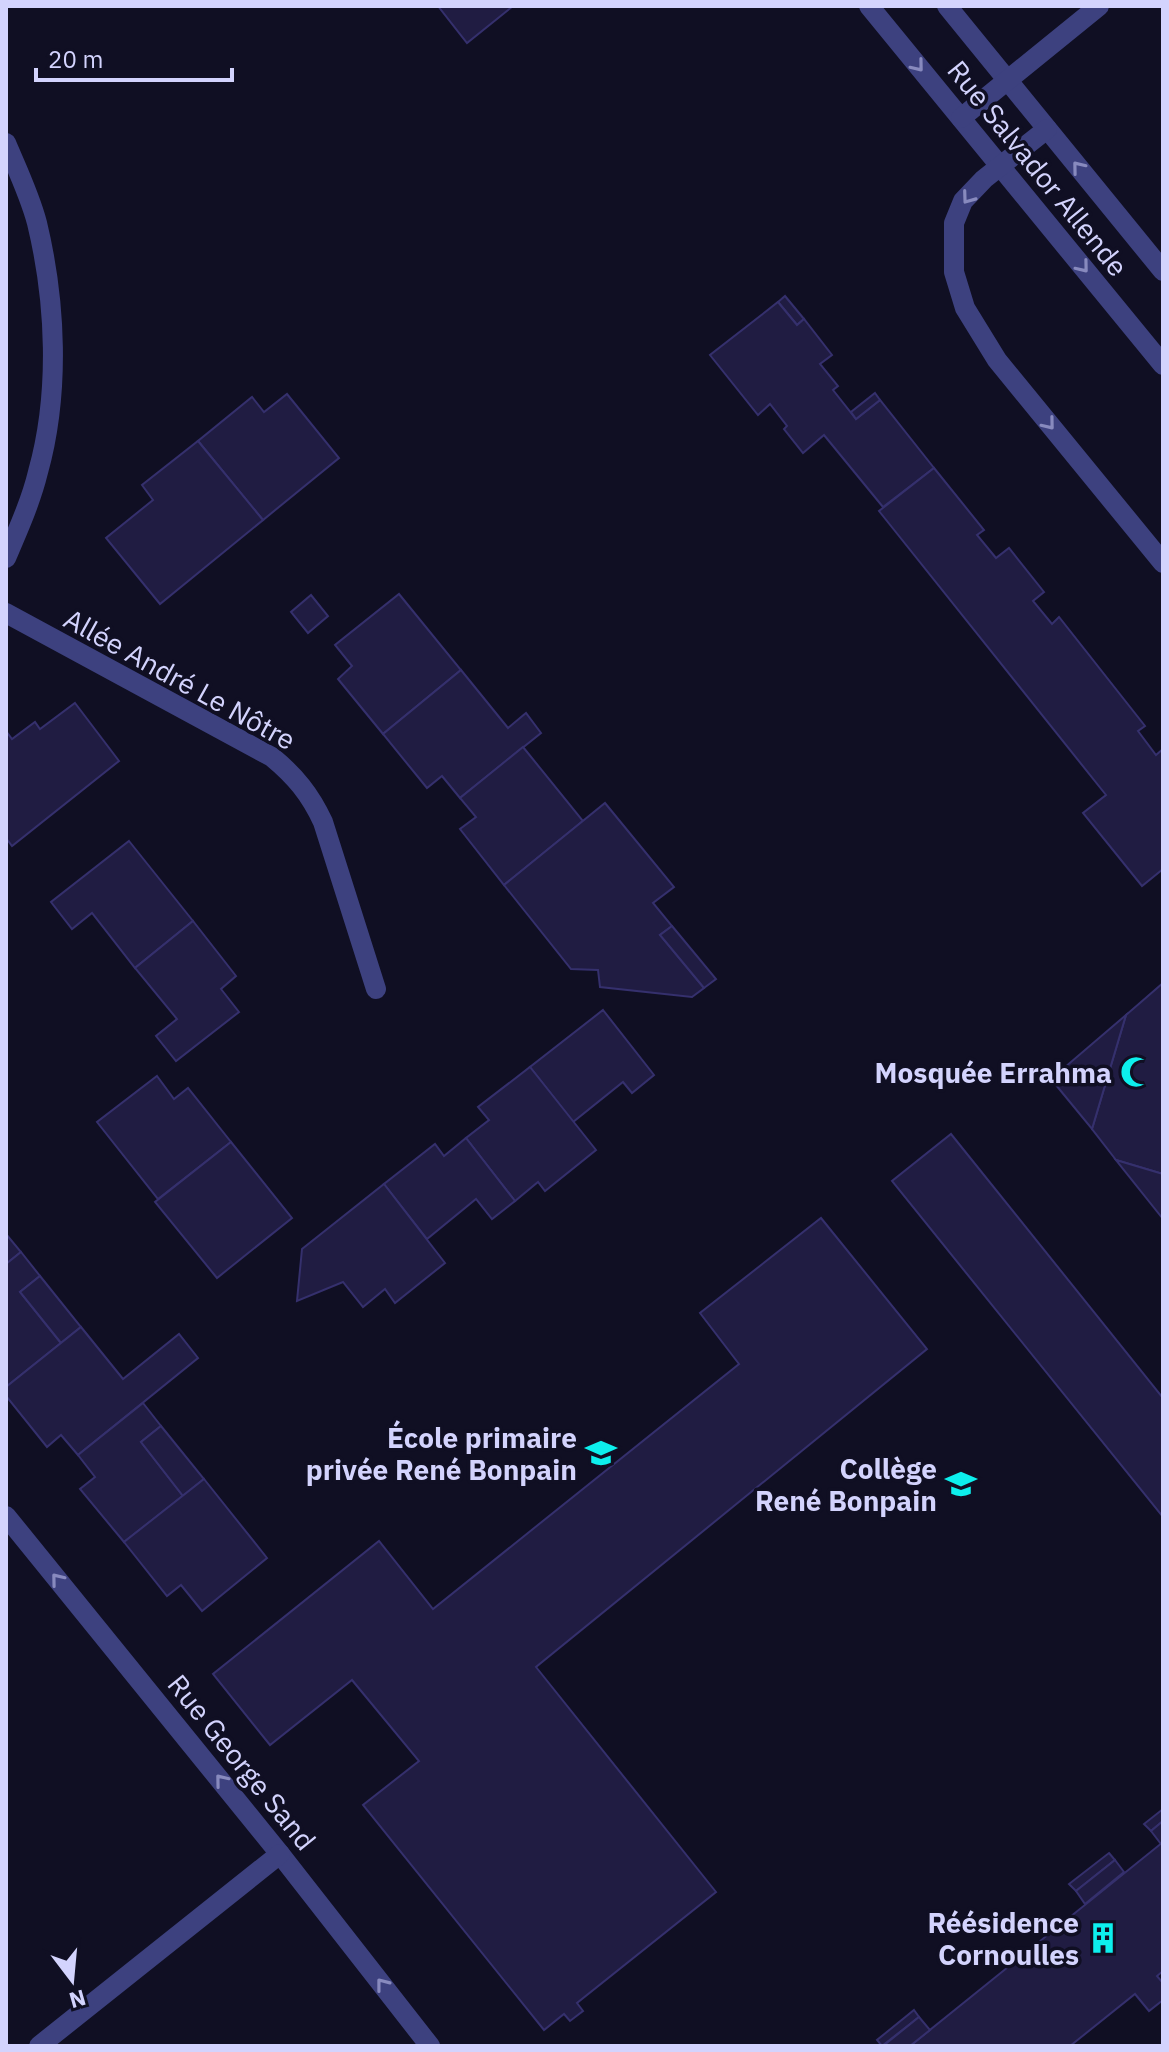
<svg xmlns="http://www.w3.org/2000/svg" width="1169" height="2052" viewBox="0 0 1169 2052" font-family="'IBM Plex Sans',sans-serif">
<rect width="100%" height="100%" fill="#100f23"/>
<g fill="#201c42" stroke="#35306d" stroke-width="2">
<polygon points="438,6 513,6 467,43"/>
<polygon points="785,296 804,319 797,325 778,302"/>
<polygon points="778,302 797,325 804,319 832,355 820,364 838,386 833,390 856,419 880,400 934,468 883,507 824,435 803,453 784,429 787,426 770,404 758,415 710,355"/>
<polygon points="875,393 880,400 856,419 851,412"/>
<polygon points="287,394 339,458 263,520 198,441 252,397 264,412"/>
<polygon points="198,441 263,520 160,604 106,538 153,500 142,485"/>
<polygon points="934,468 984,530 977,535 996,558 1009,548 1044,592 1033,601 1052,624 1059,617 1145,726 1138,731 1156,755 1163,749 1163,869 1142,886 1083,813 1106,795 879,511"/>
<polygon points="399,594 461,670 383,734 338,679 352,666 335,645"/>
<polygon points="311,595 328,616 308,633 291,612"/>
<polygon points="461,670 508,728 526,713 541,733 460,798 442,776 427,788 383,734"/>
<polygon points="75,703 119,761 12,846 6,838 6,731 12,739 35,722 40,729"/>
<polygon points="523,747 583,821 504,885 460,829 476,817 460,798"/>
<polygon points="605,803 674,887 653,903 672,926 660,935 704,988 692,997 600,987 598,970 571,969 504,885"/>
<polygon points="129,841 193,921 135,968 92,913 72,929 51,902"/>
<polygon points="193,921 236,976 221,989 239,1012 176,1061 156,1036 177,1019 135,968"/>
<polygon points="672,926 716,979 704,988 660,935"/>
<polygon points="1163,983 1163,1174 1116,1160 1092,1129 1126,1015"/>
<polygon points="603,1010 654,1075 632,1093 623,1082 573,1122 530,1067"/>
<polygon points="1126,1015 1092,1129 1051,1079"/>
<polygon points="530,1067 596,1150 545,1191 538,1182 515,1201 466,1138 489,1120 478,1107"/>
<polygon points="157,1076 174,1099 188,1088 231,1142 158,1199 97,1122"/>
<polygon points="951,1134 1163,1398 1163,1517 892,1181"/>
<polygon points="466,1138 515,1201 492,1219 476,1199 427,1239 384,1184 435,1144 444,1156"/>
<polygon points="231,1142 292,1218 217,1278 155,1202"/>
<polygon points="1116,1160 1163,1174 1163,1219"/>
<polygon points="384,1184 445,1263 395,1303 385,1289 363,1307 343,1282 297,1301 302,1249"/>
<polygon points="821,1218 927,1349 536,1667 716,1892 577,2003 583,2011 570,2021 564,2014 544,2030 363,1805 419,1761 352,1680 270,1745 213,1674 379,1541 433,1609 739,1364 700,1313"/>
<polygon points="6,1234 21,1252 6,1264"/>
<polygon points="21,1252 40,1276 20,1292 61,1343 6,1387 6,1264"/>
<polygon points="40,1276 81,1327 61,1343 20,1292"/>
<polygon points="81,1327 123,1379 179,1334 198,1358 78,1455 61,1435 47,1447 6,1396 6,1387"/>
<polygon points="143,1403 161,1426 141,1442 183,1496 124,1542 80,1489 95,1477 78,1455"/>
<polygon points="161,1426 204,1479 183,1496 141,1442"/>
<polygon points="204,1479 267,1558 202,1611 181,1585 167,1596 124,1542"/>
<polygon points="1163,1809 1163,1821 1151,1831 1144,1824"/>
<polygon points="1163,1821 1163,1842 1161,1844 1151,1831"/>
<polygon points="1163,1842 1163,1971 1157,1976 1163,1983 1163,2000 1149,2011 1135,1994 1070,2046 910,2046"/>
<polygon points="1109,1853 1115,1860 1076,1891 1069,1884"/>
<polygon points="1115,1860 1124,1872 1085,1904 1076,1891"/>
<polygon points="914,2010 919,2017 882,2046 877,2040"/>
<polygon points="919,2017 930,2030 910,2046 883,2046"/>
</g>
<g fill="none" stroke-linecap="round" stroke-linejoin="round">
<g stroke="#3d417f" stroke-width="20">
<polyline points="869,6 1163,365"/>
<polyline points="947,6 1163,271"/>
<polyline points="961,118 1099,6"/>
<polyline points="1047,129 984,179 963,201 954,223 954,272 965,308 997,360 1163,563"/>
<path d="M6,143C17,169 30,196 37,223C56,302 60,393 38,472C31,501 18,530 6,558"/>
<path d="M6,613L272,757C295,776 310,794 323,822L376,989"/>
<polyline points="6,1516 280,1854 430,2046"/>
<polyline points="39,2046 280,1854"/>
</g>
</g>
<defs><path id="oneway-chevron" d="M-2-3.5L2.5 0L-2 3.5" fill="none" stroke-width="1.6" stroke-linecap="round" stroke-linejoin="round" transform="scale(2)"/></defs>
<g stroke="#888abe">
<use href="#oneway-chevron" transform="translate(918 66) rotate(51)"/>
<use href="#oneway-chevron" transform="translate(1078 167) rotate(-129)"/>
<use href="#oneway-chevron" transform="translate(968 198) rotate(126)"/>
<use href="#oneway-chevron" transform="translate(1083 267) rotate(51)"/>
<use href="#oneway-chevron" transform="translate(1049 424) rotate(51)"/>
<use href="#oneway-chevron" transform="translate(57 1579) rotate(-129)"/>
<use href="#oneway-chevron" transform="translate(221 1780) rotate(-129)"/>
<use href="#oneway-chevron" transform="translate(382 1984) rotate(-128)"/>
</g>
<defs>
<symbol id="mosque-bare" viewBox="-9 -9 18 18"><path d="M3.5-4.9A6 6 0 1 0 3.5 4.9A5 5 0 1 1 3.5-4.9Z" fill="#0defed" stroke="#100f23" stroke-width="2.5" paint-order="stroke"/></symbol>
<symbol id="school-bare" viewBox="-9 -9 18 18"><path d="M0-5L7-2L0 1L-7-2ZM-4 1L0 2.5L4 1V4Q0 6-4 4Z" fill="#0defed" stroke="#100f23" stroke-width="2.5" paint-order="stroke"/></symbol>
<symbol id="building-bare" viewBox="-9 -9 18 18"><path d="M-4-6H4V6H1V3H-1V6H-4ZM-2.5-4.3h1.7v1.8h-1.7ZM.8-4.3h1.7v1.8H.8ZM-2.5-1h1.7V.8h-1.7ZM.8-1h1.7V.8H.8Z" fill="#0defed" stroke="#100f23" stroke-width="2.5" paint-order="stroke"/></symbol>
</defs>
<g fill-rule="evenodd">
<use href="#mosque-bare" x="1114" y="1050" width="44" height="44"/>
<use href="#school-bare" x="579" y="1431" width="44" height="44"/>
<use href="#school-bare" x="939" y="1462" width="44" height="44"/>
<use href="#building-bare" x="1081" y="1916" width="44" height="44"/>
</g>
<g text-anchor="middle" dominant-baseline="central" stroke-width="7" stroke-linejoin="round" paint-order="stroke">
<g font-size="28" fill="#d3d3fd" stroke="#100f23">
<text transform="translate(1038 168) rotate(51)">Rue Salvador Allende</text>
<text transform="translate(180 679) rotate(29)">Allée André Le Nôtre</text>
<text transform="translate(242 1762) rotate(51)">Rue George Sand</text>
</g>
<g font-size="28" font-weight="bold" fill="#d3d3fd" stroke="#100f23" text-anchor="end">
<text x="1112" y="1072">Mosquée Errahma</text>
<text x="577" y="1437">École primaire<tspan x="577" dy="32">privée René Bonpain</tspan></text>
<text x="937" y="1468">Collège<tspan x="937" dy="32">René Bonpain</tspan></text>
<text x="1079" y="1922">Réésidence<tspan x="1079" dy="32">Cornoulles</tspan></text>
</g>
</g>
<rect width="1169" height="2052" fill="none" stroke="#d3d3fd" stroke-width="16"/>
<g transform="translate(72 1980) rotate(164)" stroke="#100f23" stroke-width="6" paint-order="stroke">
<path d="M0-6L14 30L0 20L-14 30Z" fill="#d3d3fd"/>
<text y="-12" font-size="22" font-weight="bold" text-anchor="middle" fill="#d3d3fd">N</text>
</g>
<path d="M36 68v12h196v-12" fill="none" stroke="#d3d3fd" stroke-width="4"/>
<text x="48" y="68" font-size="24" fill="#d3d3fd" stroke="#100f23" stroke-width="6" paint-order="stroke">20 m</text>
</svg>
